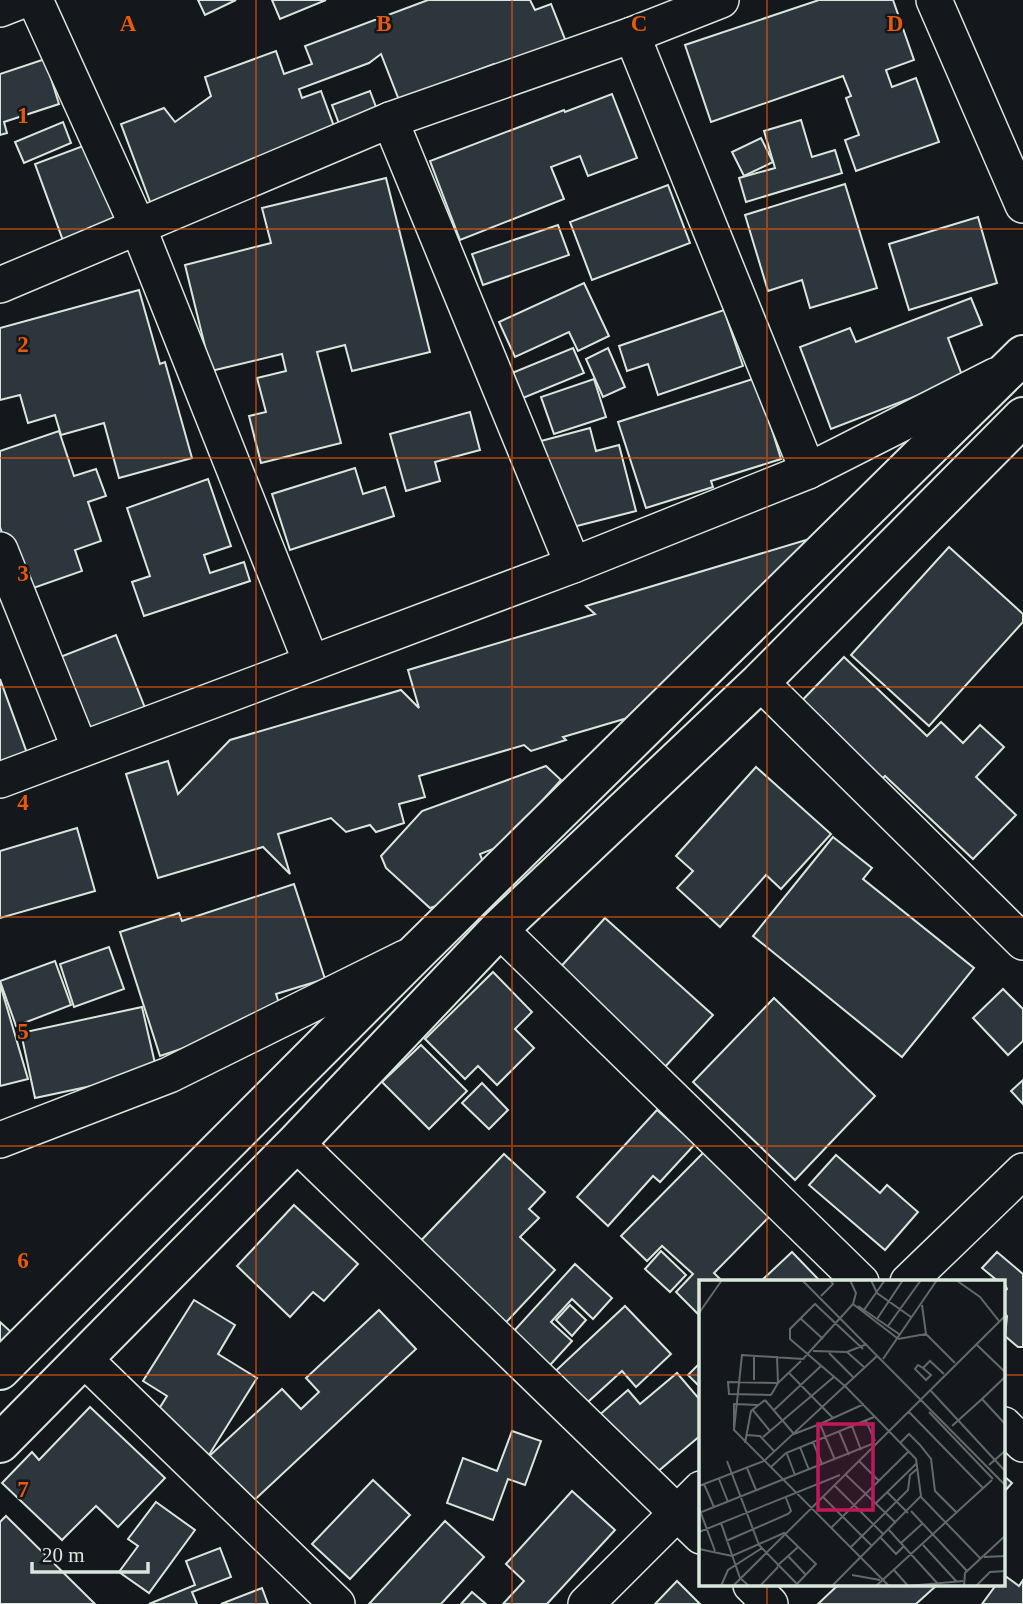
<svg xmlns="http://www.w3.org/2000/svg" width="1023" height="1604" viewBox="0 0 1023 1604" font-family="Georgia,serif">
<rect width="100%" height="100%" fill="#14181c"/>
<g fill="#2c363c" stroke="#d8e6dc" stroke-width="2">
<polygon points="198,0 236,0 205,15"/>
<polygon points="272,0 326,0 280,19"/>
<polygon points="428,0 530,0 535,10 551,4 570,52 503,77 494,64 399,100 381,54 369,63 299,89 302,98 321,91 339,140 155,215 121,124 164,108 175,122 211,96 205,77 276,51 284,74 312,64 305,46"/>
<polygon points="819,0 893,0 914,60 886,70 892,87 916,78 939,142 856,171 845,140 859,135 846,98 851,96 843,76 711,122 685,45"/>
<polygon points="45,59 59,104 4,122 7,133 0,135 0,74"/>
<polygon points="370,91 379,115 341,129 332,105"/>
<polygon points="612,94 637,158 588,176 580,156 551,167 564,199 460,240 430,161 564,110 565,112"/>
<polygon points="801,120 812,157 835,150 842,173 746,202 739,178 775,168 764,131"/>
<polygon points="63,122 71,143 24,163 15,142"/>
<polygon points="761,138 773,162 744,176 732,152"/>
<polygon points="91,143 126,236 69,257 35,164"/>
<polygon points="386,178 430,352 352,371 345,345 317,352 341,443 261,463 249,416 266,412 257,378 286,371 282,354 211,371 185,265 271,243 262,208"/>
<polygon points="845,184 877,288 810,308 802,280 768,291 745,215"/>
<polygon points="668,185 690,243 592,280 570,222"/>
<polygon points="978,217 997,283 909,310 889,244"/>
<polygon points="558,225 569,255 483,285 472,254"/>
<polygon points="584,283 609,336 578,351 569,332 515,357 499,322"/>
<polygon points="139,290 160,364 165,362 192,458 119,478 104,423 61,435 55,415 28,423 20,395 0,400 0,328"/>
<polygon points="971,298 982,325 948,338 963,378 831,429 800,347 850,328 856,342"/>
<polygon points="724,310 743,366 658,395 648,364 627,371 619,346"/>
<polygon points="573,348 584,373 523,398 512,373"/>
<polygon points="608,348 625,387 603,397 586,359"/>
<polygon points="756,378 781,459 711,481 713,487 646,508 618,422"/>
<polygon points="594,379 606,417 554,434 541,397"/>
<polygon points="470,412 480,450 435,462 440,481 406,491 390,434"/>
<polygon points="590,428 596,451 619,445 636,511 565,529 541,441"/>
<polygon points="59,431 74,476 96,469 106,496 88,502 101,541 75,550 82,571 22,592 0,527 0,451"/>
<polygon points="355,468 363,494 385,487 394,516 290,550 272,494"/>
<polygon points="208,479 231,546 204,555 210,573 244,562 250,581 144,616 132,582 150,576 127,508"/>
<polygon points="806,540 811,557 641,714 563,737 566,740 531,751 524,745 419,776 425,797 399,804 404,823 376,832 370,825 346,832 331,818 278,834 290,874 263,847 158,878 126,774 168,761 178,794 230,740 401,690 419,708 408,670 595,614 586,606"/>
<polygon points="949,547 1023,614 1023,622 929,726 851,655"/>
<polygon points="116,635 149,718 82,744 50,661"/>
<polygon points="844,657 927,736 941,722 963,743 980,725 1004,747 976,777 1016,815 973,859 885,776 871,790 790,713"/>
<polygon points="0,679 31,764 0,775"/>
<polygon points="546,766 561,780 501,846 480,854 486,870 464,878 439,905 430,908 386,868 381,856 422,811"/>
<polygon points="756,767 831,834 781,889 766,875 720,927 677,888 693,871 676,856"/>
<polygon points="77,828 95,891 0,918 0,851"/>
<polygon points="833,837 872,868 863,879 974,968 902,1057 753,936"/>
<polygon points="294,884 325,979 276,994 283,1015 160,1056 120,932 179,913 182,921"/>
<polygon points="605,918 713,1015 663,1069 556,972"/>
<polygon points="109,947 124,989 74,1007 60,964"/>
<polygon points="55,961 71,1005 16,1026 0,981"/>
<polygon points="493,972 532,1012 515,1029 534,1048 497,1085 478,1066 465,1079 425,1039"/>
<polygon points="0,984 28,1079 0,1086"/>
<polygon points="1003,989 1023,1009 1023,1041 1008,1055 973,1018"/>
<polygon points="774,998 875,1096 795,1180 693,1082"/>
<polygon points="142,1007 157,1072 35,1098 21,1033"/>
<polygon points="421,1045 467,1091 429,1129 382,1082"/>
<polygon points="1023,1080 1023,1104 1011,1091"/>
<polygon points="482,1083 508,1110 489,1129 462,1103"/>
<polygon points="657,1110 695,1144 660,1182 653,1176 608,1226 577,1197"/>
<polygon points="704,1152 770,1216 714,1273 723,1282 701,1282 701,1317 676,1292 693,1274 662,1246 647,1261 621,1236"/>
<polygon points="504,1154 545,1192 529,1209 539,1218 520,1237 555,1270 498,1331 410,1252"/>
<polygon points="836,1155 880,1193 887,1185 918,1212 885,1250 809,1185"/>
<polygon points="294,1205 358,1264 324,1301 313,1292 290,1317 237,1266"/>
<polygon points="661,1251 686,1275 670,1292 645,1269"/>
<polygon points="792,1252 821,1282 760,1282"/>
<polygon points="997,1252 1023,1274 1023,1347 1018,1347 1005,1336 1007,1316 1004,1313 1004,1292 1007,1289 1004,1282 999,1282 982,1268"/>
<polygon points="575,1264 612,1298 593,1319 572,1299 551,1322 572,1341 540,1376 503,1343"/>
<polygon points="194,1300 235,1325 218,1354 257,1378 209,1455 152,1420 167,1396 143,1381"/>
<polygon points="570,1305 586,1320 572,1336 556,1320"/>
<polygon points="625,1306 671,1354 636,1387 622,1371 578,1411 547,1379"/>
<polygon points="379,1310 416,1349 248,1506 205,1460 282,1389 301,1409 319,1392 306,1378"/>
<polygon points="0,1322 11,1332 0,1344"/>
<polygon points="701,1362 701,1388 688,1375"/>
<polygon points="677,1373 701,1401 701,1435 650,1478 597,1417 628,1390 640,1404"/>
<polygon points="90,1407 165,1478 118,1527 96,1506 62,1540 2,1483 32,1452 39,1460"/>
<polygon points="512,1431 541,1441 525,1485 508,1479 493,1520 447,1503 463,1458 497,1471"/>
<polygon points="1004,1476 1012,1483 1004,1492"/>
<polygon points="373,1480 410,1515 350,1579 312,1544"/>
<polygon points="572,1491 615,1530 547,1604 503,1604 524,1581 506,1564"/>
<polygon points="156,1502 195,1530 149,1593 119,1572 138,1546 128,1539"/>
<polygon points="6,1516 95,1604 0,1604 0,1522"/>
<polygon points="445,1521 484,1557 441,1604 369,1604"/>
<polygon points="220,1548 231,1577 192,1592 197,1604 149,1604 195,1585 186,1561"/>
<polygon points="1004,1575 1019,1586 1023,1580 1023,1604 982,1604 996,1585 1004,1585"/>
<polygon points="677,1581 700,1604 655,1604"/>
<polygon points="838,1585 937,1585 916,1604 818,1604"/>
<polygon points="262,1588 268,1604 221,1604"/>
<polygon points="472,1592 486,1604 461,1604"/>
</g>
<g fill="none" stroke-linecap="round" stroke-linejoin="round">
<defs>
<g id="street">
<polyline points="35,0 138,227 311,662"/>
<polyline points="934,0 1023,205"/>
<polyline points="0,9 23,0"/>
<polyline points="632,35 808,471"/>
<polyline points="390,120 573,565"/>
<polyline points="0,285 390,120 632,35 721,0"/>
<polyline points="0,550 80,749"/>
<polyline points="760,682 1023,942"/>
<polyline points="0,780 573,565 808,471 995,376"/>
<polyline points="499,929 861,1282"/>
<polyline points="0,1140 169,1075 405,958"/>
<polyline points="296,1143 701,1536"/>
<polyline points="908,1282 1023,1171"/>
<polyline points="84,1359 337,1604"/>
<polyline points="1004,1425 1023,1444"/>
<polyline points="751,1585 770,1604"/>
<polyline points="586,1604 701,1489"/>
</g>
<g id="primary">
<polyline points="0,1370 417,952 1023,355"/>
<polyline points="0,1443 296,1143 499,929 760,682 1023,417"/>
</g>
</defs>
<use href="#street" stroke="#d8e6dc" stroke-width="38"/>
<use href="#primary" stroke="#d8e6dc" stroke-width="42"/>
<use href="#street" stroke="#14181c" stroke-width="35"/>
<use href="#primary" stroke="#14181c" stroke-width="38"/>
</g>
<path fill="none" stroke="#e8590c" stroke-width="2" stroke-opacity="0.55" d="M256,0V1604M512,0V1604M767,0V1282M0,229H1023M0,458H1023M0,687H1023M0,917H1023M0,1146H1023M0,1375H701M1004,1375H1023M767,1585V1604"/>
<g transform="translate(699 1280)">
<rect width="306" height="306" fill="#14181c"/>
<path fill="none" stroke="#626a69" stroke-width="2" d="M103,0L307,206M151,0L157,13L154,24L104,79L43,75L35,150L190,306M172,0L178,13L212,37M257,0L281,17L300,41M122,16L134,4L131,0M154,24L198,58M159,26L200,54M165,30L186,0M0,33L23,0M101,38L124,59M178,39L204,0M189,46L222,0M227,54L256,83M199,59L227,54L223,25M278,65L307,93M114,71L148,72L168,64M148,72L166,88M130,73L155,98M55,75V100M184,79L238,0M224,88L232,95L227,100L216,89L219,85L224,88L231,81L245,94M90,93L134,138M232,111L307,192M72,115L30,114L29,102L79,103L102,81M72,115L79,103L78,76M283,119L307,96M66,120L95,154L121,144L136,180M53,129L71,151M75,130L122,86M210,132L284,208M230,132L294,199M167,141L176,161M121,144L165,124M153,146L162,170M253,146L283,119L307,145M35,148V124L59,125M140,151L150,175M48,155L61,156L75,171M64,157L136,96M114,162L123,184M202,162L210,154L221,165L232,179L236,211L258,233M46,163L52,131L66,120M101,167L110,190M88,174L96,195M28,181L60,265L98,304M160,181L180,201M290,185L307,170M72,187L87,173L175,137M48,188L57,210M146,194L197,243M20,199L29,222M5,204L15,227M135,205L185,255M0,206L65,181L178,76M188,212L209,233M124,217L173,266M222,217L281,278M176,224L218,183M0,228L16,271M212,231L268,291M0,233L173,164M22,243L41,298L50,306M132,248L210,171M190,250L239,304M0,252L141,195M182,258L197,274L205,266M27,261L89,234L92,231L87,218M202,263L224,243M224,265L258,302M152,267L209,210L211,195L218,189M0,269L33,276L85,253L117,284L98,304M89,276L107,295M285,277L307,276M78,286L99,267M195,290L209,306L264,301M153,295L181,300M22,306L29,290L63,268M34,306L307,35M61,306L79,287M133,306L222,216L217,179L147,107L91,59V49L116,24L164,69M177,306L293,200M265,306L266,293L307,255M277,306L291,292L307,291"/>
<path fill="#c2185b" fill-opacity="0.15" stroke="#c2185b" stroke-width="3.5" d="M119,144H174V230H119Z"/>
<rect width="306" height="306" fill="none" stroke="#d8e6dc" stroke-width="3.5"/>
</g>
<g font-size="23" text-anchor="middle" font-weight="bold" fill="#e8590c" stroke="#14181c" stroke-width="5" stroke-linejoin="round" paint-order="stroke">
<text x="128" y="31">A</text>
<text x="384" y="31">B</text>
<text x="639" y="31">C</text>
<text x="895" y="31">D</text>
<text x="23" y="123">1</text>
<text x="23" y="352">2</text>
<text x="23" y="581">3</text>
<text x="23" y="810">4</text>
<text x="23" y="1039">5</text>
<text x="23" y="1268">6</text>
<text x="23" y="1497">7</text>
</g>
<path d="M32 1562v10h116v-10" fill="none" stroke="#d8e6dc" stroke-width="3.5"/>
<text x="42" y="1562" font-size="21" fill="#d8e6dc" stroke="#14181c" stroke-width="5" paint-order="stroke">20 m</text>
</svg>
